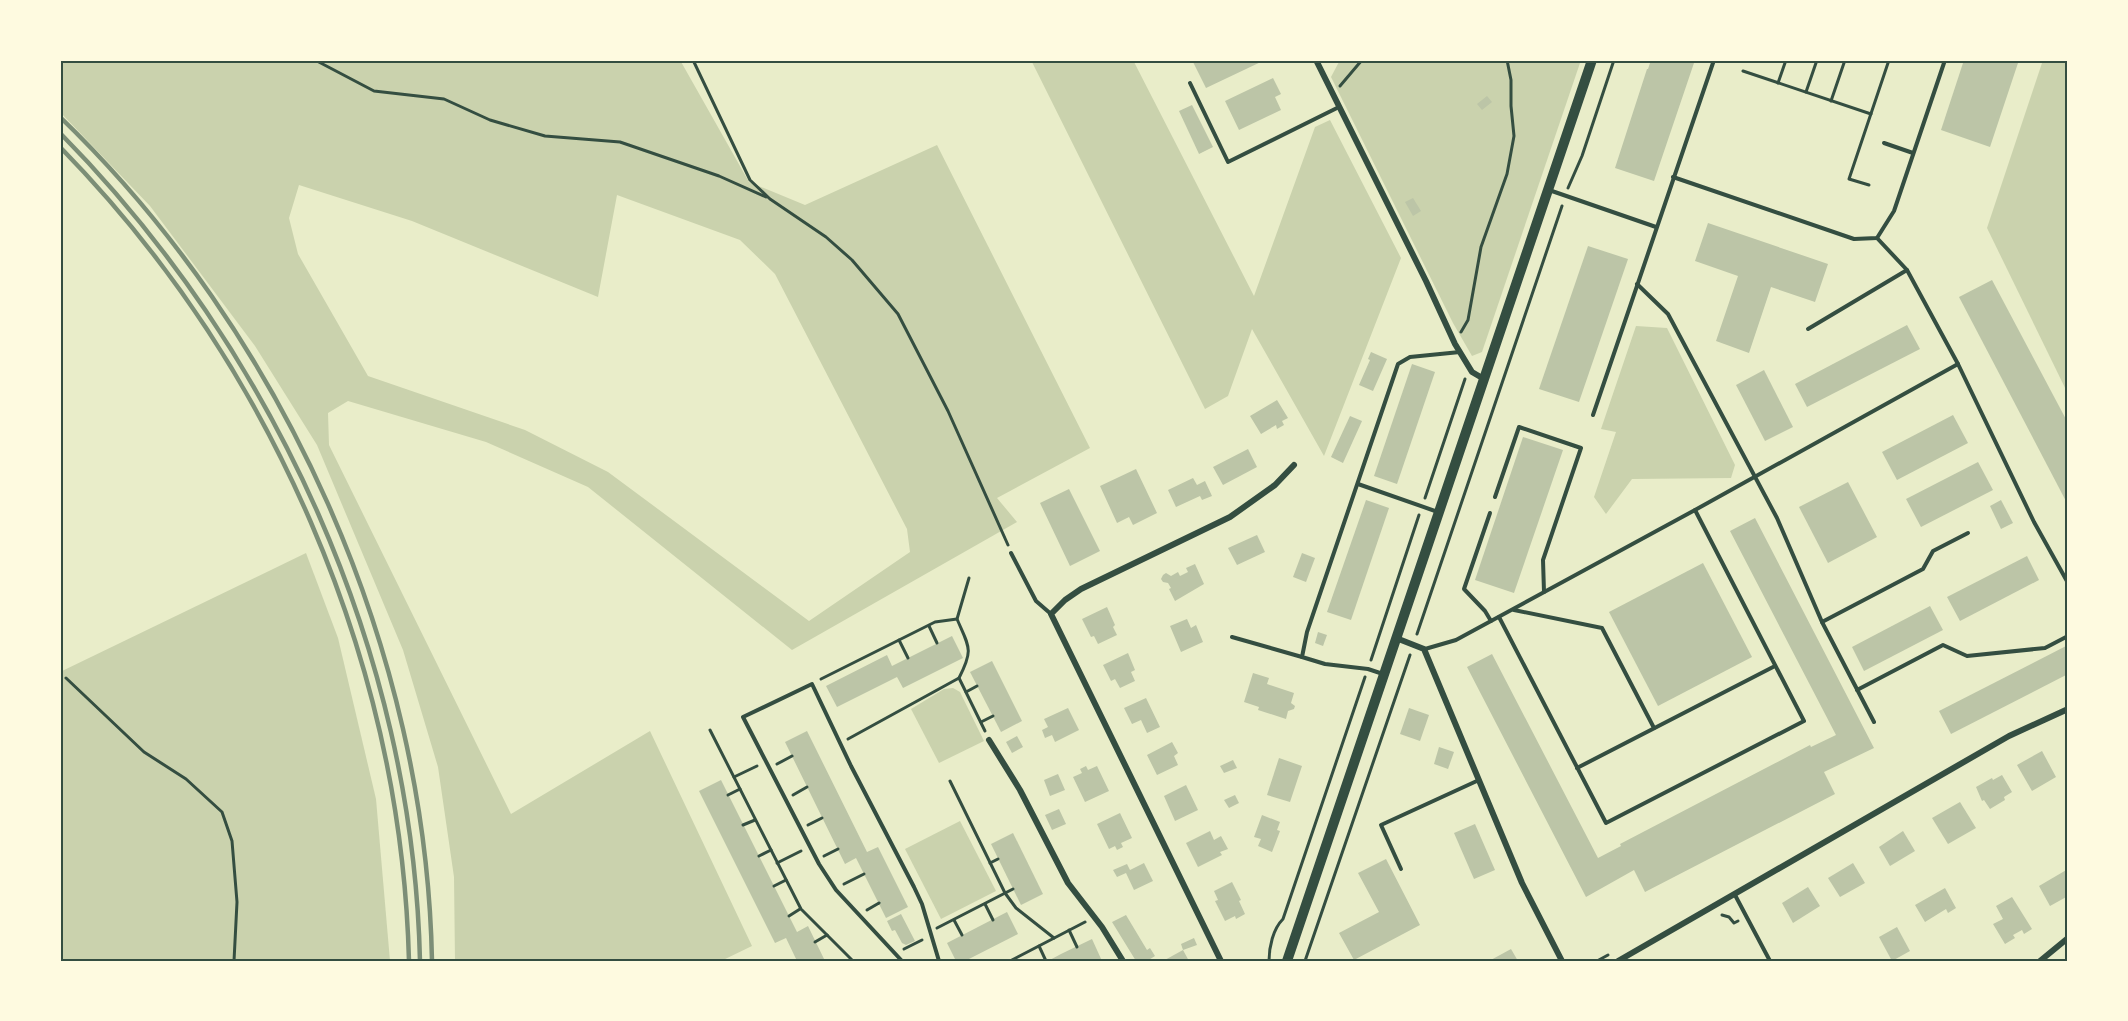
<svg xmlns="http://www.w3.org/2000/svg" width="2128" height="1021" viewBox="0 0 2128 1021" font-family="Helvetica,sans-serif">
<rect width="100%" height="100%" fill="#e9edc9"/>
<g fill="#cad2ad" fill-rule="evenodd">
<path d="M60,60H680L749,182L805,205L937,145L1090,448L997,498L1017,522L792,650L588,487L486,442L348,401L328,413L329,445L511,814L650,731L752,946L721,961H455L454,877L438,767L403,650L317,445L255,346L150,206L60,112ZM299,185L412,221L598,297L617,195L740,240L775,274L907,529L910,552L809,621L608,472L525,430L368,376L298,254L289,218Z"/>
<polygon points="1031,60 1133,60 1254,296 1315,127 1330,120 1401,258 1324,456 1252,329 1228,396 1205,409"/>
<polygon points="1340,60 1581,60 1482,352 1472,356 1453,323 1331,77"/>
<polygon points="2043,60 2068,60 2068,394 1987,228"/>
<polygon points="1636,326 1667,328 1735,465 1731,478 1632,479 1606,514 1594,497 1616,432 1601,429"/>
<polygon points="306,553 338,638 376,799 390,961 60,961 60,672"/>
<polygon points="953,688 960,692 984,741 939,763 911,709 944,689"/>
<polygon points="960,821 996,891 941,919 905,849"/>
</g>
<g fill="#bcc5a7">
<polygon points="1192,60 1228,60 1229,62 1233,60 1265,60 1206,88"/>
<polygon points="1651,60 1695,60 1654,181 1615,168 1647,69 1648,69"/>
<polygon points="1964,60 2019,60 1990,147 1941,130"/>
<polygon points="1273,78 1281,94 1275,97 1281,110 1239,130 1225,101"/>
<polygon points="1487,96 1492,102 1482,110 1477,104"/>
<polygon points="1192,105 1213,147 1199,154 1179,111"/>
<polygon points="1413,198 1421,211 1413,216 1405,202"/>
<polygon points="1708,223 1828,264 1815,302 1771,287 1749,353 1716,341 1738,276 1695,261"/>
<polygon points="1588,246 1628,259 1579,402 1539,389"/>
<polygon points="1992,280 2068,423 2068,505 1959,297"/>
<polygon points="1907,325 1920,349 1807,407 1795,384"/>
<polygon points="1371,352 1387,359 1373,391 1359,385 1370,360 1368,359"/>
<polygon points="1412,364 1435,372 1397,484 1374,476"/>
<polygon points="1764,370 1793,427 1765,441 1736,385"/>
<polygon points="1277,400 1288,418 1282,421 1284,425 1277,429 1276,425 1261,434 1250,416"/>
<polygon points="1953,415 1968,443 1897,480 1882,452"/>
<polygon points="1350,416 1362,421 1343,463 1331,457"/>
<polygon points="1523,437 1563,450 1514,593 1475,580"/>
<polygon points="1248,449 1257,467 1223,485 1213,467"/>
<polygon points="1978,462 1993,490 1921,527 1906,499"/>
<polygon points="1136,469 1157,513 1133,525 1129,517 1117,523 1100,486"/>
<polygon points="1193,478 1197,485 1205,481 1212,496 1202,500 1200,496 1176,507 1168,490"/>
<polygon points="1848,482 1877,537 1828,563 1799,507"/>
<polygon points="1069,489 1100,551 1070,566 1040,503"/>
<polygon points="1366,500 1389,508 1351,620 1327,612"/>
<polygon points="2001,500 2013,523 2001,529 1990,506"/>
<polygon points="1755,518 1874,748 1824,772 1835,794 1645,892 1634,870 1586,897 1467,667 1492,654 1598,858 1621,846 1620,844 1810,745 1811,747 1836,735 1730,531"/>
<polygon points="1257,535 1265,552 1237,565 1228,548"/>
<polygon points="1302,553 1315,558 1306,582 1293,577"/>
<polygon points="2027,556 2039,580 1960,621 1947,597"/>
<polygon points="1703,563 1752,657 1658,706 1609,612"/>
<polygon points="1195,564 1204,584 1175,601 1169,589 1171,588 1168,583 1163,582 1161,579 1163,575 1166,573 1171,576 1178,572 1180,576 1188,572 1186,568"/>
<polygon points="1930,606 1943,630 1864,671 1852,647"/>
<polygon points="1107,607 1115,625 1113,627 1117,635 1098,644 1094,636 1091,637 1082,619"/>
<polygon points="1187,619 1191,628 1196,625 1203,642 1181,652 1170,626"/>
<polygon points="1318,632 1327,635 1323,646 1315,643"/>
<polygon points="952,636 963,658 903,688 897,677 837,707 826,686 887,655 892,666"/>
<polygon points="2068,645 2068,674 1951,734 1939,711"/>
<polygon points="1128,653 1135,670 1131,672 1135,681 1120,688 1115,679 1111,681 1103,665"/>
<polygon points="992,661 1022,721 1001,732 970,672"/>
<polygon points="1253,673 1269,678 1267,684 1294,693 1291,703 1295,706 1294,709 1288,711 1286,719 1258,710 1259,707 1244,702"/>
<polygon points="1146,698 1160,727 1147,733 1141,720 1132,724 1124,708"/>
<polygon points="1068,708 1079,730 1055,742 1052,735 1045,738 1042,730 1048,727 1044,719"/>
<polygon points="1409,708 1429,715 1420,741 1400,734"/>
<polygon points="807,731 867,852 878,847 908,907 886,918 856,858 845,864 785,742"/>
<polygon points="1017,736 1023,747 1012,753 1006,742"/>
<polygon points="1172,742 1178,753 1174,756 1178,765 1157,775 1147,755"/>
<polygon points="1439,747 1454,752 1448,769 1434,764"/>
<polygon points="2042,751 2056,777 2032,791 2017,765"/>
<polygon points="1279,758 1302,766 1290,802 1267,795"/>
<polygon points="1233,760 1237,768 1224,773 1220,766"/>
<polygon points="1086,766 1088,770 1097,766 1109,791 1085,802 1073,777 1082,773 1080,769"/>
<polygon points="1058,774 1065,790 1050,796 1044,780"/>
<polygon points="2002,775 2012,792 2004,797 2005,800 1990,809 1984,800 1982,801 1976,787 1992,778 1993,780"/>
<polygon points="721,780 797,932 808,926 825,961 797,961 786,938 775,943 699,791"/>
<polygon points="1186,785 1198,810 1175,821 1164,796"/>
<polygon points="1235,795 1239,803 1229,808 1224,800"/>
<polygon points="1960,802 1976,828 1948,844 1932,818"/>
<polygon points="1059,809 1066,824 1052,830 1045,815"/>
<polygon points="1120,813 1132,838 1121,843 1123,847 1117,850 1115,846 1109,849 1097,824"/>
<polygon points="1262,815 1280,822 1277,830 1280,831 1272,852 1258,846 1261,839 1254,837"/>
<polygon points="1475,824 1495,870 1474,879 1454,833"/>
<polygon points="1210,831 1214,840 1221,836 1228,849 1220,852 1222,855 1198,867 1186,843"/>
<polygon points="1903,831 1915,851 1890,866 1879,847"/>
<polygon points="1013,833 1043,894 1021,905 991,844"/>
<polygon points="1386,859 1420,925 1354,960 1339,933 1379,912 1358,873"/>
<polygon points="1144,863 1153,881 1134,890 1126,873 1117,877 1113,870 1127,864 1130,870"/>
<polygon points="1853,863 1865,883 1840,897 1828,878"/>
<polygon points="2068,869 2068,896 2050,906 2039,886"/>
<polygon points="1232,882 1241,900 1239,901 1245,914 1236,919 1235,916 1225,921 1215,901 1218,900 1214,891"/>
<polygon points="1808,887 1820,906 1793,923 1782,903"/>
<polygon points="1945,888 1956,908 1948,913 1946,909 1925,922 1915,905"/>
<polygon points="2012,897 2032,929 2024,934 2022,930 2013,935 2015,938 2005,944 1993,924 2003,919 1996,906"/>
<polygon points="1007,912 1018,934 965,961 956,961 947,943"/>
<polygon points="901,914 915,941 906,945 902,943 895,930 892,931 887,921"/>
<polygon points="1126,915 1147,950 1150,948 1155,956 1147,961 1136,961 1112,922"/>
<polygon points="1897,927 1910,951 1892,961 1879,937"/>
<polygon points="1194,938 1197,945 1183,950 1189,961 1163,961 1183,950 1181,944"/>
<polygon points="1092,939 1102,961 1048,961 1061,954"/>
<polygon points="1511,949 1518,961 1489,961"/>
</g>
<g fill="none" stroke-linecap="round" stroke-linejoin="round">
<g stroke="#344e41" stroke-width="3">
<polyline points="315,60 374,91 444,99 490,120 545,136 620,142 719,176 766,197"/>
<polyline points="693,60 750,180 770,199 826,237 852,260 898,314 948,411 1008,545"/>
<polyline points="1743,71 1871,114"/>
<polyline points="1778,83 1786,60"/>
<polyline points="1340,86 1362,60"/>
<polyline points="1806,92 1817,60"/>
<polyline points="1831,101 1845,60"/>
<polyline points="1869,185 1849,179 1889,60"/>
<polyline points="1568,188 1582,156 1614,60"/>
<polyline points="1461,332 1468,320 1481,247 1507,174 1514,136 1511,106 1511,80 1507,60"/>
<polyline points="1425,498 1465,379"/>
<polyline points="957,619 969,578"/>
<polyline points="929,626 937,643"/>
<polyline points="1417,634 1562,206"/>
<polyline points="899,640 908,658"/>
<polyline points="1371,660 1419,515"/>
<polyline points="66,678 144,752 186,779 222,812 232,841 237,902 234,961"/>
<path d="M821,679L935,622L957,619C969,647 974,649 959,678L985,731"/>
<polyline points="966,692 977,686"/>
<polyline points="981,722 993,716"/>
<polyline points="710,730 801,909 853,961"/>
<polyline points="848,739 959,678"/>
<polyline points="777,764 792,756"/>
<polyline points="734,777 757,766"/>
<polyline points="950,781 1005,893 1016,908 1054,938"/>
<polyline points="728,795 740,789"/>
<polyline points="793,795 807,787"/>
<polyline points="743,825 755,820"/>
<polyline points="808,825 822,818"/>
<polyline points="759,856 771,850"/>
<polyline points="824,856 838,849"/>
<polyline points="777,863 801,851"/>
<polyline points="990,863 998,859"/>
<polyline points="844,884 864,874"/>
<polyline points="774,886 786,880"/>
<polyline points="985,904 993,920"/>
<polyline points="867,910 879,903"/>
<polyline points="1722,915 1729,917 1734,923 1738,921"/>
<polyline points="789,916 800,909"/>
<polyline points="954,920 962,935"/>
<polyline points="937,928 1013,889"/>
<polyline points="1069,930 1077,947"/>
<polyline points="815,942 827,935"/>
<polyline points="1039,946 1046,961"/>
<polyline points="904,949 922,940"/>
<polyline points="1010,961 1085,922"/>
<path d="M1269,961C1269,947 1273,929 1283,919L1365,677"/>
<polyline points="1305,961 1410,655"/>
<polyline points="1597,961 1608,955"/>
</g>
<g stroke="#344e41" stroke-width="4">
<polyline points="1190,83 1228,162 1339,107"/>
<polyline points="1884,143 1913,153"/>
<polyline points="1673,177 1854,239 1877,238 1894,211 1945,60"/>
<polyline points="1549,190 1656,227"/>
<polyline points="1877,238 1907,270 1958,364 2034,522 2068,583"/>
<polyline points="1637,284 1668,314 1777,518 1822,622 1874,722"/>
<polyline points="1808,329 1907,270"/>
<polyline points="1593,415 1714,60"/>
<polyline points="1358,484 1438,512"/>
<polyline points="1495,497 1519,427 1581,448 1543,560 1544,592"/>
<polyline points="1490,513 1464,589 1485,611 1491,621"/>
<polyline points="1011,553 1036,601 1051,614"/>
<polyline points="1514,610 1602,628 1654,728"/>
<polyline points="1499,617 1606,823 1804,721 1695,510"/>
<polyline points="1822,622 1923,569 1933,551 1968,533"/>
<polyline points="1232,637 1302,657"/>
<polyline points="1425,649 1456,640 1695,510 1958,364"/>
<polyline points="1383,674 1368,669 1325,664 1302,657 1307,632 1398,364 1410,357 1460,352"/>
<polyline points="1857,690 1943,645 1967,656 2045,648 2068,636"/>
<polyline points="1577,768 1775,666"/>
<polyline points="1401,869 1381,825 1479,780"/>
<polyline points="1735,895 1770,961"/>
<polyline points="902,961 836,890 819,864 743,717 812,684 851,766 914,887 922,904 939,961"/>
</g>
<g stroke="#344e41" stroke-width="6">
<polyline points="1316,60 1426,281 1455,344 1472,372 1484,379"/>
<polyline points="1396,638 1424,649 1522,883 1562,961"/>
<polyline points="989,740 1020,790 1068,883 1102,927 1123,961"/>
<polyline points="1221,961 1051,614 1065,600 1081,589 1230,517 1275,485 1294,465"/>
<polyline points="1618,961 2009,736 2068,709"/>
<polyline points="2040,961 2068,938"/>
</g>
<polyline stroke="#344e41" stroke-width="10" points="1287,961 1592,60"/>
<g stroke="#7c8e77" stroke-width="4.5">
<path d="M60,117C284,333 426,650 432,961"/>
<path d="M60,133C275,351 413,653 420,961"/>
<path d="M60,147C271,363 401,659 409,961"/>
</g>
</g>
<rect width="2128" height="1021" fill="none" stroke="#fefae0" stroke-width="123"/>
<rect x="62" y="62" width="2004" height="898" fill="none" stroke="#344e41" stroke-width="2"/>
</svg>
